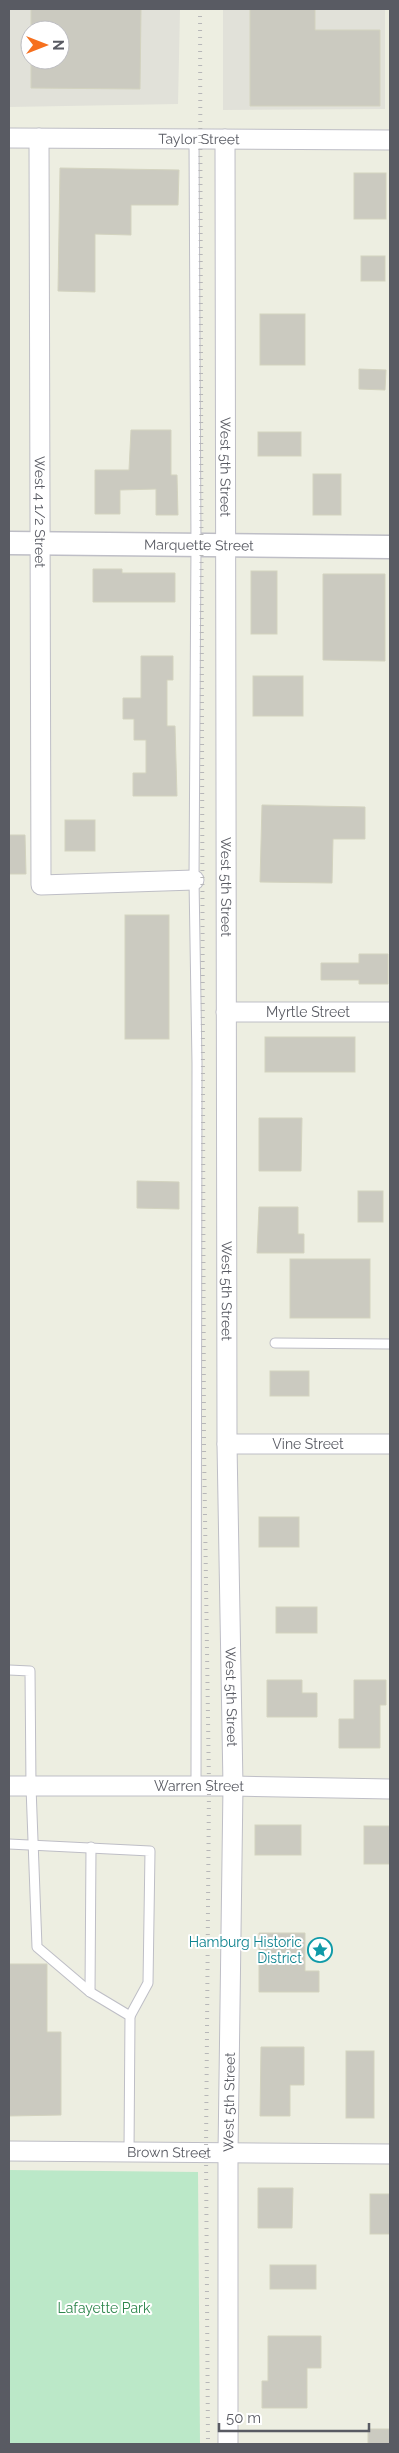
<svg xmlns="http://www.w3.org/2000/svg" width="399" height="2453" viewBox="0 0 399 2453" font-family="Raleway,sans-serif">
<rect width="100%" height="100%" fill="#edeee1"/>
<g fill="#e1e1d9" fill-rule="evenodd">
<path d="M9,9H180L178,104L9,107ZM30,30H60V60H30Z"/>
<polygon points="223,9 385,9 385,109 223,110"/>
</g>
<polygon fill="#bbe8c8" points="9,2170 198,2172 200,2444 9,2444"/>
<g fill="#cbcac0" stroke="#d3d3bf">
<polygon points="31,9 141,9 140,89 31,88 31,60 60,60 60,30 31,30"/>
<polygon points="250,9 315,9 315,30 380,30 380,106 250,106"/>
<polygon points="60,168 179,170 178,205 131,205 131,235 95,234 95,292 58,291"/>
<rect x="354" y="173" width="32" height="46"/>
<rect x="361" y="256" width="24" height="25"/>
<rect x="260" y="314" width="45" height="51"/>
<polygon points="359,369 386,370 385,390 359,389"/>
<polygon points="131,430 171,430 171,475 177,475 178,515 156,515 156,489 120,490 120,514 95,514 95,470 129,470"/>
<rect x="258" y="432" width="43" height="24"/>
<rect x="313" y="474" width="28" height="41"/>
<polygon points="93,569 122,569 122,573 175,573 175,602 93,602"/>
<rect x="251" y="571" width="26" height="63"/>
<polygon points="323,574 385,574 385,661 323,660"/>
<polygon points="141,656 173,656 173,680 167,680 167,726 175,726 177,796 133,796 133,773 146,773 146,740 134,740 134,719 123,719 123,698 141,698"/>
<rect x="253" y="676" width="50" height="40"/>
<polygon points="262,805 365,807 365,839 333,839 332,883 260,882"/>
<rect x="65" y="820" width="30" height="31"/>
<polygon points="9,835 25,835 26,874 9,874"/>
<rect x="125" y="915" width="44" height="124"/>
<polygon points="359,954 388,954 388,984 359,984 359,980 321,980 321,963 359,963"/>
<rect x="265" y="1037" width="90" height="35"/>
<polygon points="259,1118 302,1118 301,1171 259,1171"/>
<polygon points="137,1181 179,1182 179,1209 137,1208"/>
<rect x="358" y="1191" width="25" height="31"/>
<polygon points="259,1207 298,1207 298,1234 304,1234 304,1253 257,1253"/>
<rect x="290" y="1259" width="80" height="59"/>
<rect x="270" y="1371" width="39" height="25"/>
<rect x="259" y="1517" width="40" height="30"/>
<rect x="276" y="1607" width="41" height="26"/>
<polygon points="267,1680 302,1680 302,1693 317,1693 317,1717 267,1717"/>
<polygon points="354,1680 386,1680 386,1705 380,1705 380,1748 339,1748 339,1719 354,1719"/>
<rect x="255" y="1825" width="46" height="30"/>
<rect x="364" y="1826" width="26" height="38"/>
<polygon points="259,1933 305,1933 305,1971 319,1971 319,1992 259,1992"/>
<polygon points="9,1964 47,1964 47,2032 61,2032 61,2115 9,2116"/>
<polygon points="261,2047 304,2047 304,2085 290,2085 290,2116 260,2116"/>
<rect x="346" y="2051" width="28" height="67"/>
<polygon points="258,2188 293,2188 292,2228 258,2228"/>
<rect x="370" y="2194" width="20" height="40"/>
<rect x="270" y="2265" width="46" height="24"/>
<polygon points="268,2336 321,2336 321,2368 307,2368 307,2408 262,2408 262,2381 268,2381"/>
<rect x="368" y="2429" width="22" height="15"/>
</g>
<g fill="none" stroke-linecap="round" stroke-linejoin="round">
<defs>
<g id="service">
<polyline points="194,139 196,545 194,880 197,1063 196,1786"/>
<polyline points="275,1343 390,1344"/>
<polyline points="9,1670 30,1671 31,1787 37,1947 90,1992 130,2016 129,2152"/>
<polyline points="9,1844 150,1851 148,1983 130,2016"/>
<polyline points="90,1992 91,1847"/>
</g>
<g id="minor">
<path id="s1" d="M9,138L390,140"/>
<path id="s2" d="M39,138L41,885L194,880"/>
<path id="s3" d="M225,139L227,1444L233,1786L228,2153V2444"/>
<path id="s4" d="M226,1012H390"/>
<path id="s5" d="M227,1444H390"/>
<path id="s6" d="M9,1786H233L390,1789"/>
<path id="s7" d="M9,2151L390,2154"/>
</g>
<g id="tertiary">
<path id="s8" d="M9,543L390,547"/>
</g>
</defs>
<use href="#service" stroke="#bebec6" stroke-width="11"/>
<use href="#minor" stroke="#bebec6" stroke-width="21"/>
<use href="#tertiary" stroke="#bebec6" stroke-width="25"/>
<use href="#service" stroke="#fff" stroke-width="9"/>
<use href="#minor" stroke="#fff" stroke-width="19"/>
<use href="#tertiary" stroke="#fff" stroke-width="22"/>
<polyline stroke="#b7b7b8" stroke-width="4" stroke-dasharray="1 6" stroke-linecap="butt" points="200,9 204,1448 209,1786 206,2152 208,2444"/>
</g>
<defs>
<symbol id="sight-ring" viewBox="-11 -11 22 22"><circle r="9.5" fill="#fff" stroke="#0f9aa8" stroke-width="1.5"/><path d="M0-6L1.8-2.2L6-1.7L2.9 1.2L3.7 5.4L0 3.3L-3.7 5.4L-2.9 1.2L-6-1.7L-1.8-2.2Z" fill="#0f9aa8"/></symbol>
</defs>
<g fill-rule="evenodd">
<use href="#sight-ring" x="306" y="1936" width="28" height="28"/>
</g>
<g text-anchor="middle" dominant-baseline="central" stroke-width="4" stroke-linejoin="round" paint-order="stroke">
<g font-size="14" fill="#595b63" stroke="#fff">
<text stroke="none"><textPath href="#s1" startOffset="190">Taylor Street</textPath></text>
<text stroke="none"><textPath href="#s3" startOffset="328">West 5th Street</textPath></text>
<text stroke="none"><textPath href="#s2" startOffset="374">West 4 1/2 Street</textPath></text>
<text stroke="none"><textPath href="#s8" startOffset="190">Marquette Street</textPath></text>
<text stroke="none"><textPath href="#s3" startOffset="748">West 5th Street</textPath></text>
<text stroke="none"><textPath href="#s4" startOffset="82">Myrtle Street</textPath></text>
<text stroke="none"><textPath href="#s3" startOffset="1152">West 5th Street</textPath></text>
<text stroke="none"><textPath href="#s5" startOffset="81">Vine Street</textPath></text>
<text stroke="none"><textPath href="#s3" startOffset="1558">West 5th Street</textPath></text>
<text stroke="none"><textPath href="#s6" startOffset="190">Warren Street</textPath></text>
<text transform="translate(229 2102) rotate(-89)">West 5th Street</text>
<text stroke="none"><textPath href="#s7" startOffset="160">Brown Street</textPath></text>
</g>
<g font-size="14" fill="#0d838f" stroke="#fff" text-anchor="end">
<text x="302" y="1942">Hamburg Historic<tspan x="302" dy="16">District</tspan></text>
</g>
<g font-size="14" fill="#2e864c" stroke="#fff">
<text x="104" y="2308">Lafayette Park</text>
</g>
</g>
<rect width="399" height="2453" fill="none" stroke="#595b63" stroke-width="20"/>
<g transform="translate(45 45) rotate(90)"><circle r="24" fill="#ffffff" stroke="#bdbdc1"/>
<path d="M0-4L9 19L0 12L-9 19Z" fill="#f6701e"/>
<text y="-8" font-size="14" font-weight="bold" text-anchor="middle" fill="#595b63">N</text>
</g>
<path d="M219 2423v8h150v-8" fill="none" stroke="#595b63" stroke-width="2.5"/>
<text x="226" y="2423" font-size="15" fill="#595b63" stroke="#ffffff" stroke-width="4" paint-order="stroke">50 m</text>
</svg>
